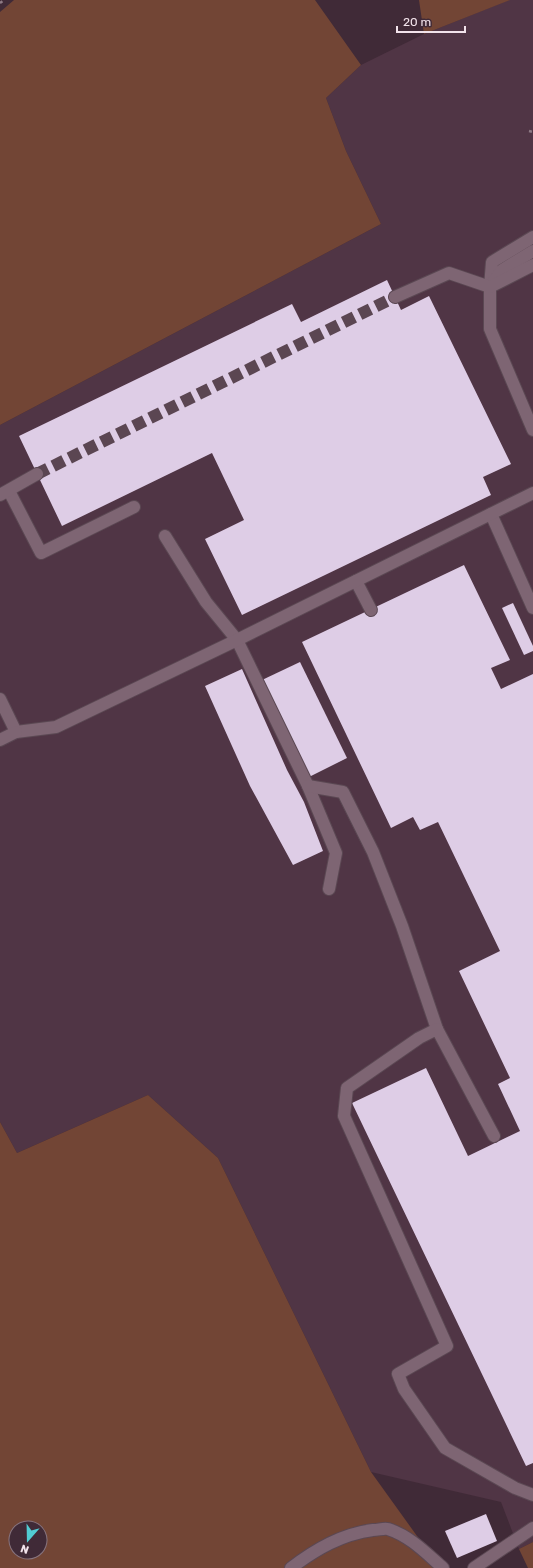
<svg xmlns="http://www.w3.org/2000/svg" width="533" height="1568" viewBox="0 0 533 1568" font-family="Rubik,sans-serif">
<rect width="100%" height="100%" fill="#402a37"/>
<polygon fill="#503545" points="509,0 533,0 533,1542 519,1549 501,1502 371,1472 218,1158 148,1095 17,1153 0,1122 0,425 381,224 346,151 326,98 361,65 424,34"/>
<g fill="#724535" fill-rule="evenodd">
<polygon points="14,0 315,0 361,65 326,98 346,151 381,224 0,425 0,12"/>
<polygon points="419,0 510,0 424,34"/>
<path d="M148,1095L218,1158L371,1472L440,1568H0V1122L17,1153ZM16,1528H40V1552H16Z"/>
<polygon points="533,1542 533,1568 528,1568 519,1549"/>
</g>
<g fill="#decde6">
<polygon points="387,280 401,310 429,296 511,464 483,477 491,495 242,615 205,539 244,520 212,453 62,526 19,436 292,304 301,322"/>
<polygon points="464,565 510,660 491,668 501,689 533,674 533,1463 526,1466 352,1103 426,1068 468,1156 520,1131 498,1084 510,1078 459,971 500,951 438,822 420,830 413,817 391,828 302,642"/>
<polygon points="513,603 533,646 533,651 524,655 502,608"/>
<polygon points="300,662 347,758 309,777 262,680"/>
<polygon points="242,669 287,770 304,802 323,851 293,865 250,786 205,686"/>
<polygon points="486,1514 497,1541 457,1558 445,1531"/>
</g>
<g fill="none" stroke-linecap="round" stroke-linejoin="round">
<polyline stroke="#5b4652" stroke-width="12" stroke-dasharray="12 6" stroke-linecap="butt" points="37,474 395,297"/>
<defs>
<g id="minor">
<polyline points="533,237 492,262 490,287 490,329 533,430"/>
<polyline points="492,284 502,270 533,251"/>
<polyline points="395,297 449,273 490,287 533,265"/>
<polyline points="9,491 41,553 134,507"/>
<polyline points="0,495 37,474"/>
<polyline points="491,514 533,608"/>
<polyline points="165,536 206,602 237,640 308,786 336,853 329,889"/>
<polyline points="356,581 371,610"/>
<polyline points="0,699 16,732 56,727 237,640 533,493"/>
<polyline points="0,740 16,732"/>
<polyline points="308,786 343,792 373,852 402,926 437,1029"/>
<polyline points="494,1136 437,1029 419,1038 347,1088 344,1116 447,1346 398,1374 404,1389 445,1448 515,1488 533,1495"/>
<path d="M291,1568C316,1549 342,1534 373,1530C378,1530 384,1528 388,1529C410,1536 426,1553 443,1568"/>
<polyline points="474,1568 533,1528"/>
</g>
</defs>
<use href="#minor" stroke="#5b4853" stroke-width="14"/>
<g stroke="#8e7b86" stroke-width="2.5" stroke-dasharray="3 2" stroke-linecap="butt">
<polyline points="0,3 4,0"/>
<polyline points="529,131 533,132"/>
</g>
<use href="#minor" stroke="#7e6573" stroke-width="12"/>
</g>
<g transform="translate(28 1540) rotate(200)"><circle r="19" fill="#402a37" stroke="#87747f"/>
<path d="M0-3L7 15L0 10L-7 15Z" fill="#51ccd3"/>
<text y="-6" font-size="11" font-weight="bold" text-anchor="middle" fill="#f2e3eb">N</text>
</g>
<path d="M397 26v6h68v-6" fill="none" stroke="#f2e3eb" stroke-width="2"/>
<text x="403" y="26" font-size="12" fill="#f2e3eb" stroke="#402a37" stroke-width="3" paint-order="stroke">20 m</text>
</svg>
